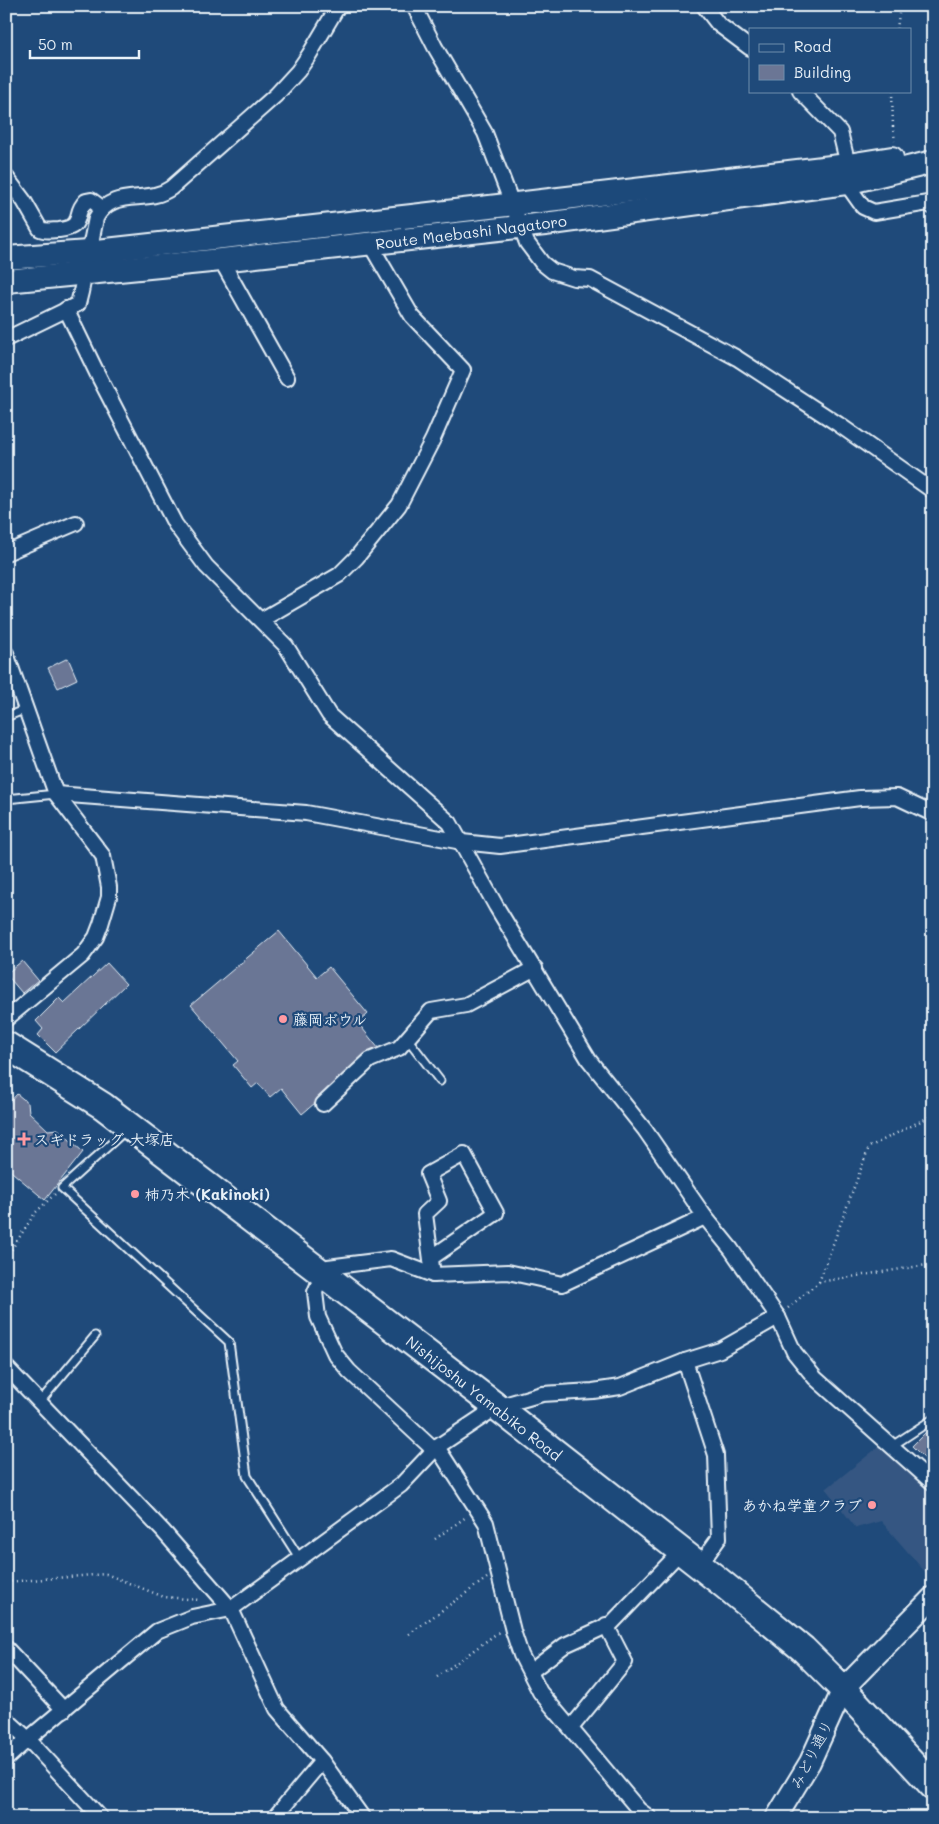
<svg xmlns="http://www.w3.org/2000/svg" width="939" height="1824" viewBox="0 0 939 1824" font-family="Mali,'Klee One',sans-serif">
<rect width="100%" height="100%" fill="#1f4a7a"/>
<filter id="ink" filterUnits="userSpaceOnUse"><feTurbulence type="fractalNoise" baseFrequency=".02" numOctaves="2"/><feDisplacementMap in="SourceGraphic" scale="10" xChannelSelector="R" yChannelSelector="G"/><feConvolveMatrix kernelMatrix="1 2 1 2 8 2 1 2 1" color-interpolation-filters="sRGB"/></filter>
<g filter="url(#ink)">
<polygon fill="#365782" points="882,1444 933,1490 933,1581 881,1521 856,1528 826,1489"/>
<g fill="#6b7695" stroke="#e8f1f8">
<polygon points="68,658 77,679 58,688 48,668"/>
<polygon points="279,931 317,977 329,967 368,1014 358,1023 379,1049 302,1114 281,1088 270,1097 258,1083 252,1088 233,1065 238,1061 191,1005"/>
<polygon points="22,961 38,980 22,993 6,974"/>
<polygon points="107,963 126,984 55,1052 38,1035 43,1029 36,1021 59,998 64,1003"/>
<polygon points="17,1094 28,1103 29,1112 48,1130 58,1129 83,1152 45,1200 6,1167 6,1106"/>
<polygon points="926,1432 933,1438 933,1467 912,1446"/>
</g>
<g fill="none" stroke-linecap="round" stroke-linejoin="round">
<defs>
<g id="lane">
<polyline points="6,717 26,709"/>
<polyline points="6,799 56,794"/>
<polyline points="407,1038 440,1081"/>
<polyline points="126,1130 62,1188 229,1342 247,1476 300,1559"/>
<polyline points="39,1403 95,1336"/>
<polyline points="892,1446 933,1419"/>
</g>
<g id="street">
<polyline points="414,6 435,47 485,133 527,243 542,263 552,271 574,278 590,279 737,358 838,424 933,491"/>
<polyline points="704,6 718,24 750,48"/>
<polyline points="800,91 840,132 848,165 846,183 863,207 874,212 928,203 933,207"/>
<path d="M6,177L24,201L40,229C46,232 53,230 59,230C86,227 72,214 86,201L91,200L102,208"/>
<polyline points="221,260 287,378"/>
<polyline points="66,309 98,375 175,524 206,566 286,646 329,715 450,823 496,906 589,1060 645,1130 705,1217 731,1249 778,1317 794,1352 815,1378 933,1483"/>
<path d="M6,339L78,304L81,292L96,218C114,186 146,206 171,188L276,95L298,71L309,55L338,6"/>
<polyline points="6,553 76,523"/>
<polyline points="261,620 339,575 356,558 399,505 433,439 463,370 412,316 370,244"/>
<polyline points="6,653 56,794 103,856 109,887 109,897 101,924 96,937 83,955 6,1019"/>
<polyline points="56,794 306,813 462,842 500,846 860,798 897,797 933,814"/>
<polyline points="323,1104 370,1060 399,1048 431,1011 466,1005 535,968"/>
<polyline points="431,1258 496,1213 464,1154 428,1174 439,1201 425,1214 433,1275"/>
<polyline points="685,1361 716,1455 719,1538 699,1566"/>
<polyline points="6,1367 163,1531 231,1609 277,1709 322,1761 363,1818"/>
<polyline points="437,1447 486,1523 513,1631 521,1655 540,1692 639,1810 650,1818"/>
<polyline points="434,1450 349,1371 335,1354 318,1317 315,1292 323,1274 328,1267 391,1259 433,1275 508,1272 562,1284 705,1217"/>
<polyline points="6,1648 64,1710"/>
<polyline points="530,1672 565,1645 611,1624 681,1551"/>
<polyline points="6,1719 28,1739 101,1818"/>
<polyline points="571,1728 625,1662 606,1625"/>
<polyline points="6,1759 28,1739 157,1631 192,1617 231,1609 401,1485 437,1447 497,1407 542,1394 593,1391 620,1387 685,1361 720,1350 778,1317"/>
<polyline points="274,1818 322,1761"/>
</g>
<polyline id="secondary" points="776,1818 810,1762 843,1689 933,1597"/>
<g id="primary">
<polyline points="6,258 88,252 412,216 848,165 892,158"/>
<polyline points="6,281 221,260 545,224 846,183 933,162"/>
</g>
<polyline id="highway" points="6,1045 103,1106 497,1407 718,1580 803,1649 843,1689 933,1786"/>
</defs>
<use href="#lane" stroke="#e8f1f8" stroke-width="11"/>
<use href="#street" stroke="#e8f1f8" stroke-width="18"/>
<use href="#secondary" stroke="#e8f1f8" stroke-width="24"/>
<use href="#primary" stroke="#e8f1f8" stroke-width="26"/>
<use href="#highway" stroke="#e8f1f8" stroke-width="30"/>
<g stroke="#e8f1f8" stroke-width="2.5" stroke-dasharray="1 4" stroke-linecap="butt">
<polyline points="897,29 900,6"/>
<polyline points="892,91 893,127 895,141"/>
<polyline points="6,1258 35,1213 55,1194"/>
<polyline points="819,1282 869,1147 933,1115"/>
<polyline points="788,1308 819,1282 933,1264"/>
<polyline points="435,1539 466,1517"/>
<polyline points="6,1582 106,1574 164,1597 200,1600"/>
<polyline points="409,1634 487,1578"/>
<polyline points="437,1677 500,1631"/>
</g>
<use href="#lane" stroke="#1f4a7a" stroke-width="7"/>
<use href="#street" stroke="#1f4a7a" stroke-width="14"/>
<use href="#secondary" stroke="#1f4a7a" stroke-width="20"/>
<use href="#primary" stroke="#1f4a7a" stroke-width="22"/>
<use href="#highway" stroke="#1f4a7a" stroke-width="26"/>
</g>
</g>
<g fill="#ff9aa2" stroke="#1f4a7a" stroke-width="2">
<circle cx="283" cy="1019" r="5"/>
<path d="M21.5 1131.5h5v5h5v5h-5v5h-5v-5h-5v-5h5z"/>
<circle cx="135" cy="1194" r="5"/>
<circle cx="872" cy="1505" r="5"/>
</g>
<g text-anchor="middle" dominant-baseline="central" stroke-width="4.5" stroke-linejoin="round" paint-order="stroke">
<g font-size="15" fill="#e8f1f8" stroke="#1f4a7a">
<text transform="translate(471 232) rotate(-7)">Route Maebashi Nagatoro</text>
<text transform="translate(484 1398) rotate(38)">Nishijoshu Yamabiko Road</text>
<text transform="translate(811 1754) rotate(-63)">みどり通り</text>
</g>
<g font-size="15" font-weight="bold" fill="#e8f1f8" stroke="#1f4a7a" text-anchor="start">
<text x="293" y="1019">藤岡ボウル</text>
<text x="34" y="1139">スギドラッグ 大塚店</text>
<text x="145" y="1194">柿乃木 (Kakinoki)</text>
<text x="862" y="1505" text-anchor="end">あかね学童クラブ</text>
</g>
</g>
<rect width="939" height="1824" fill="none" stroke="#1f4a7a" stroke-width="25"/>
<rect x="12" y="12" width="914" height="1799" fill="none" stroke="#e8f1f8" stroke-width="2" filter="url(#ink)"/>
<rect x="749" y="28" width="162" height="65" fill="#1f4a7a" stroke="#6f8dac"/>
<rect x="759" y="44" width="25" height="8" fill="#1f4a7a" stroke="#6f8dac"/>
<text x="794" y="52" font-size="15" fill="#e8f1f8">Road</text>
<rect x="759" y="65" width="25" height="15" fill="#6b7695" stroke="#6f8dac"/>
<text x="794" y="78" font-size="15" fill="#e8f1f8">Building</text>
<path d="M30 50v8h109v-8" fill="none" stroke="#e8f1f8" stroke-width="2.5"/>
<text x="38" y="50" font-size="15" fill="#e8f1f8" stroke="#1f4a7a" stroke-width="4" paint-order="stroke">50 m</text>
</svg>
